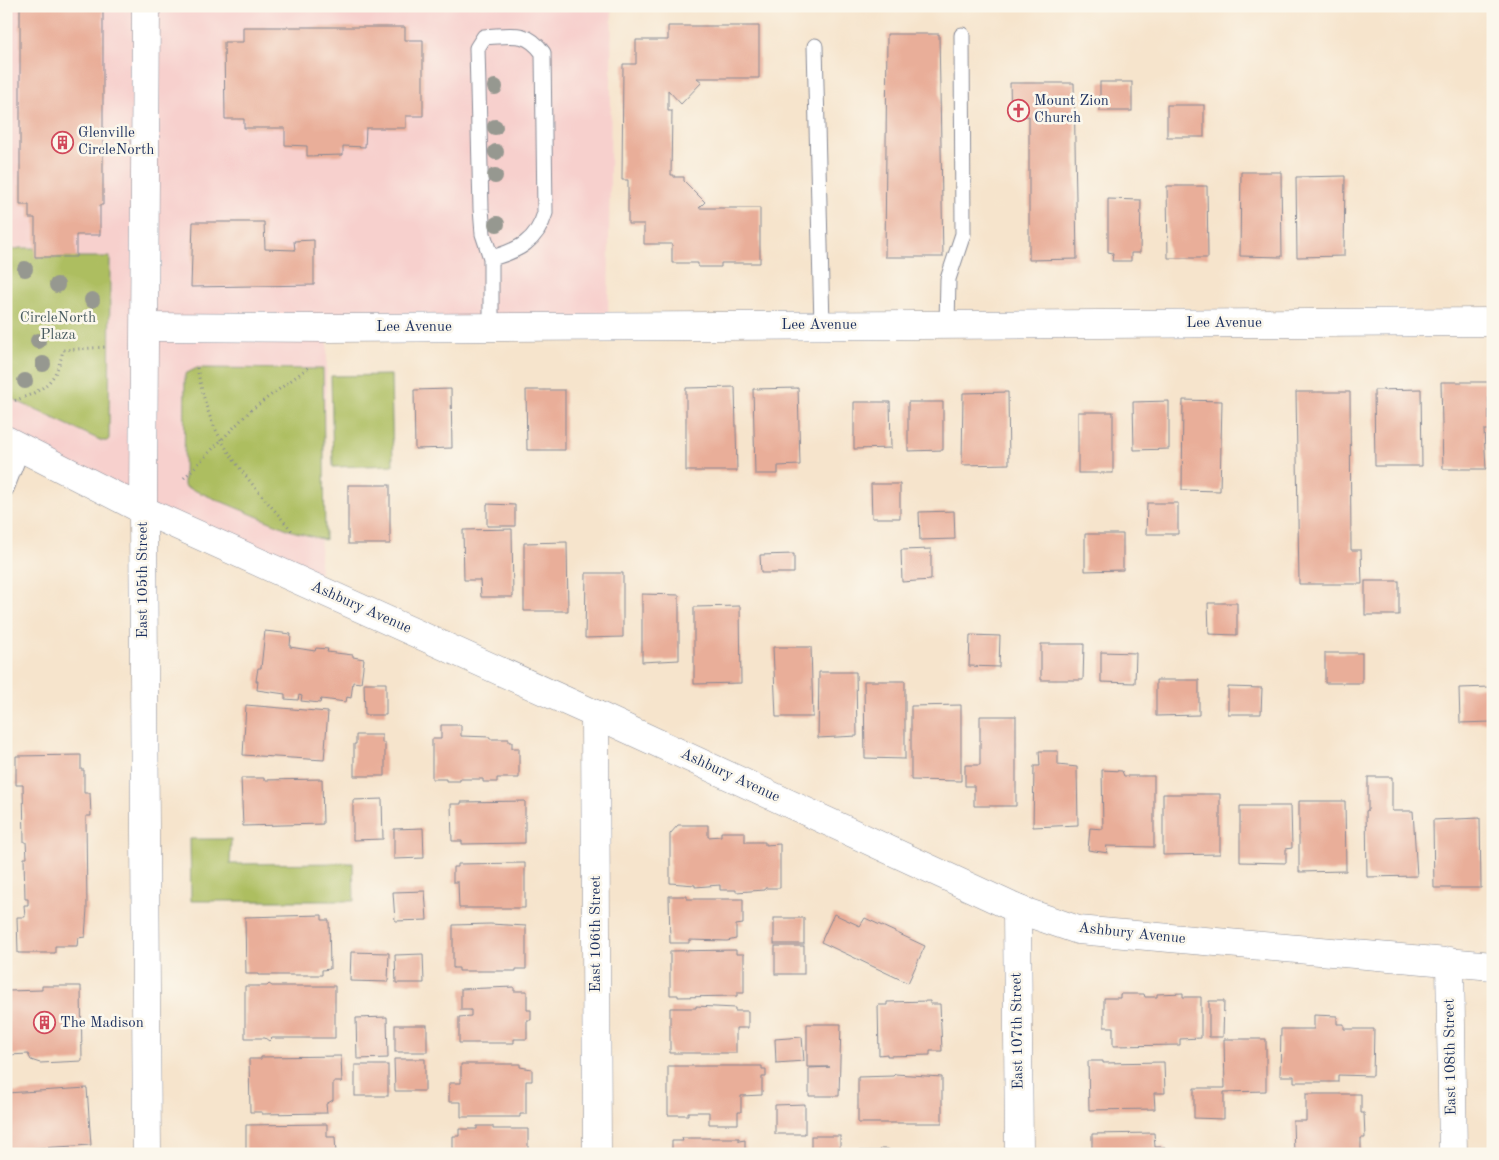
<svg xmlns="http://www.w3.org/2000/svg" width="1499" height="1160" viewBox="0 0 1499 1160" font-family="'Old Standard TT',serif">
<rect width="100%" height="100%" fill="#fbf7ec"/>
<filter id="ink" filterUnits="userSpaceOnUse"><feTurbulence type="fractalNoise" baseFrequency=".02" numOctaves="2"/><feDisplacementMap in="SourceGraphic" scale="10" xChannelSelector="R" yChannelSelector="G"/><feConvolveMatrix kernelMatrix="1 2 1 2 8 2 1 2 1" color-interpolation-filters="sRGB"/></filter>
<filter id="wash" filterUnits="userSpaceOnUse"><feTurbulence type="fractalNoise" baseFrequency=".0096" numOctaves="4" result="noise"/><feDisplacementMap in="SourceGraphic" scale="20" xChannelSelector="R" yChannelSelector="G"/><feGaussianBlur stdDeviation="1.12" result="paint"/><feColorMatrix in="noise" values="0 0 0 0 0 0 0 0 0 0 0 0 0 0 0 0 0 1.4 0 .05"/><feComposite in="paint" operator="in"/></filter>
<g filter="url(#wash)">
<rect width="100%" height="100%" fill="#f6e4cc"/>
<polygon fill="#f7d0cd" points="6,6 612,6 608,326 328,328 319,589 6,440"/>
<g fill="#adbe61" stroke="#647660">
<polygon points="20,248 35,248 36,257 110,257 109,439 107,441 102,441 6,396 6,251"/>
<polygon points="197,368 323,369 325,540 292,531 184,486 185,374"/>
<polygon points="391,375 393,465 333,467 331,376"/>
<polygon points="190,839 231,839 230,864 353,863 354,901 191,901"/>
</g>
<g id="blocks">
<g fill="#e9ae99">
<polygon points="20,6 103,6 103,205 100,205 100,235 76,235 76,257 35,257 35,218 29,218 29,205 20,205"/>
<polygon points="668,26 759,26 759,78 697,78 702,82 681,104 668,90 668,111 672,111 671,175 674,175 674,177 684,177 684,181 705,202 699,208 760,208 760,263 721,263 721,267 698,267 698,263 672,263 672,244 644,244 644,224 628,224 628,180 622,180 623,64 636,64 636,40 668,40"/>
<polygon points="243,27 405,27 405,40 423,40 423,116 406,116 406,128 366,128 365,147 343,146 343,155 307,156 307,146 285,145 285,128 244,128 244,119 225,119 224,42 243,42"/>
<polygon points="887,34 939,34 943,257 885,257"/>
<rect x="1100" y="82" width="32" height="29"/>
<polygon points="1010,83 1074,83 1077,259 1029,260 1029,116 1011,118"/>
<rect x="1167" y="105" width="37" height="32"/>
<polygon points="1241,172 1281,172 1282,257 1240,256"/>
<polygon points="1345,176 1344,256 1297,257 1296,177"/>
<polygon points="1167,186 1207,186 1208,258 1168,258"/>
<polygon points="1108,199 1141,200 1140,253 1131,253 1131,261 1112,261 1113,253 1108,252"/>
<polygon points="193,222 264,222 265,249 295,250 294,241 314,240 314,285 191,287"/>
<polygon points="1441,382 1488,382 1489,430 1484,430 1486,469 1443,469"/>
<polygon points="735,387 737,471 686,471 686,388"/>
<polygon points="798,388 800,465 778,466 778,474 755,474 753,389"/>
<polygon points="451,389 452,448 415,449 414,390"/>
<polygon points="1421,389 1422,466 1375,466 1374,390"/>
<polygon points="526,390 565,390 565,450 527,450"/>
<polygon points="1008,392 1009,464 962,465 963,393"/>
<polygon points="1296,392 1350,392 1351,550 1361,550 1362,584 1299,584"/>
<polygon points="1183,400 1222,401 1220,491 1182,490"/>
<polygon points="1169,401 1169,449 1134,450 1133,402"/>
<polygon points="854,402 890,402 891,448 854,449"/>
<polygon points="908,402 943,402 943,450 908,451"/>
<rect x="1078" y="412" width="35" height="61"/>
<polygon points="871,484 900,484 900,518 872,518"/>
<rect x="348" y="485" width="42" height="59"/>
<polygon points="1147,503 1178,503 1178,534 1146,534"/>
<polygon points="487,504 515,505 515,526 487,526"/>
<polygon points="954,511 955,539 920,540 919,512"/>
<polygon points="512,529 513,597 481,597 480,580 464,580 463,530"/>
<polygon points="1085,534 1123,534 1123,570 1085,571"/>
<polygon points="567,542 568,611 524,611 524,543"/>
<polygon points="931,549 931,580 902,582 901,550"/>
<polygon points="794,554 794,573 761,573 760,555"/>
<polygon points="586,573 623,573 623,637 585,638"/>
<rect x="1365" y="581" width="34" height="34"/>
<polygon points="642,594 679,595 679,660 642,662"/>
<polygon points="1208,603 1237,603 1237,635 1209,634"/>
<polygon points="740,606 741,683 694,684 694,607"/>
<polygon points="265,631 291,634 290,647 315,651 316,648 328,649 327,652 353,655 353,657 364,659 361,683 353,682 351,698 347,697 346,702 321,699 320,703 301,701 302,696 299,695 298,700 285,699 285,694 257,690 258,681 256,681 258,668 261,668"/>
<polygon points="970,635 1000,636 999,667 969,666"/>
<polygon points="1041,644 1084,644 1083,680 1041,680"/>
<polygon points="773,647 811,647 813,717 776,717"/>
<polygon points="1101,652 1136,653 1135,683 1101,682"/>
<rect x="1325" y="653" width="37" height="30"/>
<polygon points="819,672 856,672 857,736 818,738"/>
<polygon points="1156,680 1199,680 1199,715 1156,716"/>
<polygon points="864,681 905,681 905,759 865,758"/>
<polygon points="364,683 386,683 386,715 365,715"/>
<polygon points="1228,687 1262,688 1261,714 1228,714"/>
<polygon points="1490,687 1491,722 1460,723 1459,688"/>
<polygon points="246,705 328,712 324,760 243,755"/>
<polygon points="961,705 961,781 911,780 911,706"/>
<polygon points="980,716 1016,716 1016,806 974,806 974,786 965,786 965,765 980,765"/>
<polygon points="441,725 461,725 461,736 490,737 490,739 509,739 509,742 512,742 512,748 519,748 519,778 497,778 497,782 483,782 483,779 460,779 460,781 446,781 446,779 432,779 432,739 441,739"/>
<polygon points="356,735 382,735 382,743 385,743 385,776 354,776 354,744 356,744"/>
<polygon points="1039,751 1058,751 1058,765 1077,767 1078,825 1033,827 1034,766 1040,766"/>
<polygon points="81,755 81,770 84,770 84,793 90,793 91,816 86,816 87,909 85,937 78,938 77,946 55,946 55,953 18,953 17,917 25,917 24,905 28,905 28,899 25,899 24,858 27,858 26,842 24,842 23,785 16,785 16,756"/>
<polygon points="1102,770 1122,771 1124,776 1154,776 1154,847 1106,846 1108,853 1088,850 1090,828 1103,829"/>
<polygon points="1368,777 1392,777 1392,811 1413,811 1417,876 1367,877 1366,811 1368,810"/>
<polygon points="241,778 264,778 264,780 322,779 323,824 243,826"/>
<polygon points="1163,794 1220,794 1220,854 1163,855"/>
<polygon points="382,799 383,839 353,840 353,800"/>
<polygon points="525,801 525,843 462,844 462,841 452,841 451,804 461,804 461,802"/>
<polygon points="1299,801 1345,801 1346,871 1299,872"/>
<polygon points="1240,806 1291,806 1292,848 1286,849 1286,863 1240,862"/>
<polygon points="1480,818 1481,888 1434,888 1433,820"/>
<polygon points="678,825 708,825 708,837 721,836 721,832 745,832 745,842 765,842 765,845 780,844 780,888 765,888 765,890 736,892 736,890 720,890 720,885 695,887 695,885 670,883 670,834"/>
<polygon points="423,828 424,858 394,859 394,829"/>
<polygon points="525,863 525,908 459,908 458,882 453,882 453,867 458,867 458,864"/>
<polygon points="425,891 427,920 395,921 393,892"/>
<polygon points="669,896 687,896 687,899 743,899 743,924 736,925 736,939 727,941 689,940 689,943 670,943"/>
<polygon points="834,914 860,926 865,918 925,946 908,983 821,942"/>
<polygon points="322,915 322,920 329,920 330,969 322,970 322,975 258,975 258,974 246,974 245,917"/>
<rect x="774" y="918" width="30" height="26"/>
<polygon points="490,924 526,926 526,969 516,969 516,971 459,971 459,968 453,968 453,925"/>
<rect x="775" y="946" width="29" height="28"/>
<polygon points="736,950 736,954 744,954 744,993 737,993 737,996 678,997 678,995 670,995 670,951"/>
<polygon points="351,952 389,953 388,982 350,981"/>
<polygon points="423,954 424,983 396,983 395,955"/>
<polygon points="269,984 272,986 335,986 335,1038 272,1038 269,1041 265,1038 245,1038 245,986 267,986"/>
<polygon points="6,985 8,985 8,991 42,990 42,986 81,986 82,1061 40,1063 31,1060 28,1054 9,1055 8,1061 6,1061"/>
<polygon points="514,987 514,991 527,991 527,1010 531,1010 531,1020 527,1020 527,1039 514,1039 514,1043 459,1043 459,1017 471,1016 471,1010 461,1010 461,989"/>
<polygon points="1183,993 1183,997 1201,997 1201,1038 1180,1039 1180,1045 1113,1046 1113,1027 1104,1027 1104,998 1120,998 1120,994 1144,994 1145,997 1157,997 1157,994"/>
<polygon points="930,1001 930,1004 940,1004 942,1051 930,1051 930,1055 887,1056 887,1054 879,1055 878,1005 887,1005 887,1002"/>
<polygon points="1209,1001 1224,1001 1223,1037 1209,1037"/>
<polygon points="696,1006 735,1008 735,1011 748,1011 748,1028 736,1028 736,1053 670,1053 670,1008 696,1008"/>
<polygon points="1314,1015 1337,1016 1337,1024 1344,1024 1344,1029 1374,1029 1373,1076 1338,1075 1338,1082 1294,1082 1294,1076 1280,1076 1281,1029 1314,1029"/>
<polygon points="387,1017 388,1058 357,1059 356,1018"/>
<polygon points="807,1024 841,1024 839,1096 809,1096 809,1068 830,1067 807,1067"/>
<rect x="395" y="1025" width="32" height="27"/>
<polygon points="802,1037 804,1061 776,1063 775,1039"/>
<polygon points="1224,1039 1266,1039 1266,1091 1224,1092 1224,1119 1194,1118 1194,1088 1225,1088"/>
<polygon points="341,1056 342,1082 333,1082 333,1100 326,1104 327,1113 262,1114 262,1112 250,1112 249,1059 261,1059 261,1057"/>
<polygon points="394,1059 425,1059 425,1091 395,1091"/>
<polygon points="1088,1061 1103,1061 1103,1063 1164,1062 1165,1093 1154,1093 1155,1109 1089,1110"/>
<polygon points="461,1064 520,1064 520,1067 532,1069 532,1081 526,1081 526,1114 520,1114 520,1117 461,1117 461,1102 449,1102 449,1083 461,1083"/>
<rect x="355" y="1065" width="33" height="31"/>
<polygon points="668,1066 762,1066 762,1069 766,1069 766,1077 762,1077 762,1095 741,1096 741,1112 738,1112 738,1124 709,1124 709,1112 688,1112 688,1115 668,1115"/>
<polygon points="895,1074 942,1077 942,1123 858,1123 858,1077 893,1076"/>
<polygon points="87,1088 91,1145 6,1150 6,1093"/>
<polygon points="1306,1094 1361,1094 1361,1113 1364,1113 1365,1138 1361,1138 1361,1154 1294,1154 1293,1121 1306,1121"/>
<polygon points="805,1104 805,1134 775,1134 775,1105"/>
<polygon points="327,1124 327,1137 335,1137 336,1154 246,1154 246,1125"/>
<polygon points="477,1126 493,1126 493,1129 528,1129 528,1154 460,1154 460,1152 453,1152 453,1136 459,1136 459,1129 477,1129"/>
<polygon points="1154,1133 1155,1147 1165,1147 1165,1154 1092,1154 1092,1134"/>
<rect x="811" y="1136" width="29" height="18"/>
<polygon points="682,1138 739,1138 739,1141 745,1140 745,1154 672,1154 672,1141 683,1141"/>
<polygon points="881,1149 888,1149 891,1151 944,1151 944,1154 851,1154 851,1151 879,1151"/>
</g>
</g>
</g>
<g filter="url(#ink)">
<use href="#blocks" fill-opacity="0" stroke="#888a95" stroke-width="1"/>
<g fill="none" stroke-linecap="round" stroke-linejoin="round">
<defs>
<g id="service">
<polyline points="815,46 822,325"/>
<path d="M491,258C518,251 537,241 545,213L543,53C526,29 510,36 484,37L477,48L481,209L483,234L491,258V327"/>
<polyline points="947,324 948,279 963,234 962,35"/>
<polyline points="6,489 22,448"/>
</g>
<g id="minor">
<polyline points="145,327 327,328 1493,322"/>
<polyline points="595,714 597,1154"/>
<polyline points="1017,909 1019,1154"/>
<polyline points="1450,961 1453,1154"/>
</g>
<polyline id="tertiary" points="6,440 143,510 595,714 1017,909 1078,930 1493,966"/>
<polyline id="secondary" points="146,6 143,510 147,1154"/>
</defs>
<use href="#service" stroke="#888a95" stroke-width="17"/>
<use href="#minor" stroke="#888a95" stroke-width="29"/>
<use href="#tertiary" stroke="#888a95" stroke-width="29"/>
<use href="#secondary" stroke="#888a95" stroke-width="29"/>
<g stroke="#888a95" stroke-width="3" stroke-dasharray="1 4" stroke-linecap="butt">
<path d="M197,368C201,387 205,406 213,424C232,465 263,496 292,531"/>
<path d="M10,402C42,392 56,384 63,350L106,347"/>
<polyline points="184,478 251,410 309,367"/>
</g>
<use href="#service" stroke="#fff" stroke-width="15"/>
<use href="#minor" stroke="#fff" stroke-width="28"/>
<use href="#tertiary" stroke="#fff" stroke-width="28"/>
<use href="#secondary" stroke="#fff" stroke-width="28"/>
</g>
<g fill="#969890">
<circle cx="495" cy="87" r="8"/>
<circle cx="495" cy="127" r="8"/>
<circle cx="496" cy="152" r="8"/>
<circle cx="495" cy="176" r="8"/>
<circle cx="497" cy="224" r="8"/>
<circle cx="25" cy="269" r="8"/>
<circle cx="57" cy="285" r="8"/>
<circle cx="92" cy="300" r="8"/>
<circle cx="38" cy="341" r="8"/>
<circle cx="43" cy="364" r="8"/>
<circle cx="25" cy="381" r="8"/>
</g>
</g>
<defs>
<symbol id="church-ring" viewBox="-11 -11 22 22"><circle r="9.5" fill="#fbf7ec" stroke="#d1495b" stroke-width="1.5"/><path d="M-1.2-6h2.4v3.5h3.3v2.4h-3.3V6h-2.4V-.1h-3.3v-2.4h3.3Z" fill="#d1495b"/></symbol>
<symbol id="building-ring" viewBox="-11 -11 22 22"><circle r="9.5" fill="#fbf7ec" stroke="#d1495b" stroke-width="1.5"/><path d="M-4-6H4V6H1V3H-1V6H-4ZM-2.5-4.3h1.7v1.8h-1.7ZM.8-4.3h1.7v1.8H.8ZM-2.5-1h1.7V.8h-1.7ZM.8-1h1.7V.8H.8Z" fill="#d1495b"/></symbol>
</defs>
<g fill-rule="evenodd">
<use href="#church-ring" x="1006" y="98" width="25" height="25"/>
<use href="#building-ring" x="50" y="130" width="25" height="25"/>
<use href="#building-ring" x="32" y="1010" width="25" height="25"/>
</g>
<g text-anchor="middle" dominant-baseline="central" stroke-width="5" stroke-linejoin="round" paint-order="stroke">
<g font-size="15" fill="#1b2f5e" stroke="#fbf7ec" text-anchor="start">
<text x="1034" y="101">Mount Zion<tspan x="1034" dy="17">Church</tspan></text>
<text x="78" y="133">Glenville<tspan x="78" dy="17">CircleNorth</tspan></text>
<text x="60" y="1023">The Madison</text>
</g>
<g font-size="15" fill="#475a5f" stroke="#fbf7ec">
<text x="58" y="318">CircleNorth<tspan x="58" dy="17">Plaza</tspan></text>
</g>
<g font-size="15" fill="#1b2f5e" stroke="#fbf7ec">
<text x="1224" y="323">Lee Avenue</text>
<text x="819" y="325">Lee Avenue</text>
<text x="414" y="327">Lee Avenue</text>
<text transform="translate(143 580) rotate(-90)">East 105th Street</text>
<text transform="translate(361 608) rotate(24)">Ashbury Avenue</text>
<text transform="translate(730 776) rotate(25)">Ashbury Avenue</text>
<text transform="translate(596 934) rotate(-90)">East 106th Street</text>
<text transform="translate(1132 934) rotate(6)">Ashbury Avenue</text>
<text transform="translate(1018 1031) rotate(-91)">East 107th Street</text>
<text transform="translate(1451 1057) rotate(-91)">East 108th Street</text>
</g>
</g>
<rect width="1499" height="1160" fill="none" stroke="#fbf7ec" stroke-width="25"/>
</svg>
